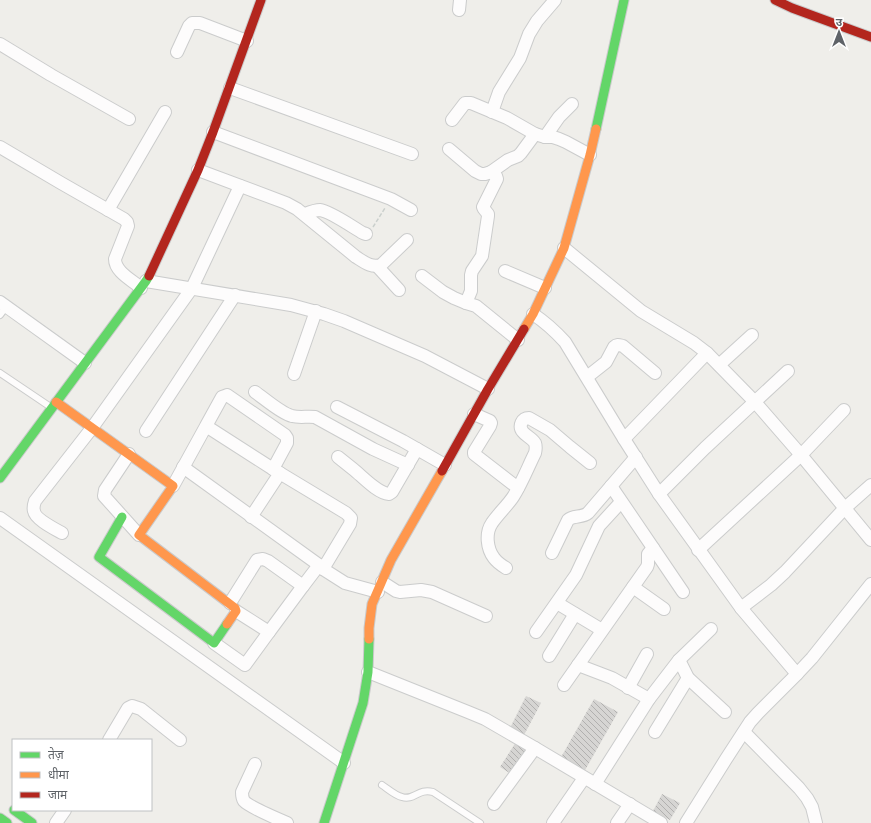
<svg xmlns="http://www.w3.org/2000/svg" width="871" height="823" viewBox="0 0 871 823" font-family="'Asap Condensed','Noto Sans Devanagari',sans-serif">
<defs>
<pattern id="building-back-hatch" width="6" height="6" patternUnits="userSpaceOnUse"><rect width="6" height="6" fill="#d6d5d3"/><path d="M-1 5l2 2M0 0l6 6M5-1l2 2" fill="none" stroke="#b1b0af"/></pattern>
</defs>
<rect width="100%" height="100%" fill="#efeeea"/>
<g fill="url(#building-back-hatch)">
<polygon points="526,696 541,703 524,735 510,728"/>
<polygon points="594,699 618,712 584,772 560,759"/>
<polygon points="516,742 529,750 513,775 500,767"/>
<polygon points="662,794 680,803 670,820 653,811"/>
</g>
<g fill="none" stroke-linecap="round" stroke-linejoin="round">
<defs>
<g id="lane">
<polyline points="0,315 6,307"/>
<polyline points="0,373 52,408"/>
<path d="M382,785C388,789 396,796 402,797C414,801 418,788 433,792L480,823"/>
</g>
<g id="street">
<polyline points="459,10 460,0"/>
<polyline points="0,44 51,75 129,119"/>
<polyline points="177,52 189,26 192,23 200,23 247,41"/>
<polyline points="230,88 412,154"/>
<polyline points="492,112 499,92 520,58 529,34 537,21 555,0"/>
<polyline points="452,120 465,103 471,103 507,118 535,134 545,137 553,137 559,139 566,142 590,155"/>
<polyline points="213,132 391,199 411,210"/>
<polyline points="545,137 559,117 572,104"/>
<path d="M0,147L61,183L124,219L127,222L128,226L115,259C115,272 132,280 141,288"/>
<polyline points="449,149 475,171 481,174 485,174 491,172 508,160 518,156 521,153 535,134"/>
<path d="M198,170L286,203L297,209L356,257C364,262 371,268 381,265L407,240"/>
<polyline points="108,210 165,112"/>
<path d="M305,214C310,212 315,210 320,210C330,211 354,228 363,233L366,234"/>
<polyline points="564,248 641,311 694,343 707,353 755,402 801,455 871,540"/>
<polyline points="377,266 399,290"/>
<polyline points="505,271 545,288"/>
<polyline points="422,276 443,292 454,298 466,303 476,306 518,340"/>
<polyline points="146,281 291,305 324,314 344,321 425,356 488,389"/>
<polyline points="0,302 85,363"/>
<polyline points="466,303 471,291 471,275 472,271 482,256 488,216 488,214 484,209 483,207 497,179 496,176 491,172"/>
<path d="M533,314C545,322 555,331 565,342L624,439L659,494L741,608L797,674"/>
<polyline points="719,365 752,335"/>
<polyline points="294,374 316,311"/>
<path d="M587,377L606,362L614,347C617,344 619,345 623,346L655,373"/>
<path d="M255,392C265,399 282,414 292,416C300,418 307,416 315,417L373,449L408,465"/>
<polyline points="337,407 403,441 445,465"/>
<polyline points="474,414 490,421 491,423 490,426 474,452 474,454 518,488"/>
<polyline points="146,431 235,295"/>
<polyline points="624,439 707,353"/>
<polyline points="129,454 105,490 104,496 139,535"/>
<path d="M338,457C343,461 348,465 353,469C362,476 377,493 389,494L392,492L417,449"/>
<polyline points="183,467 319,565"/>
<polyline points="273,469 346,513 351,518 350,524 323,569 345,583 378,592"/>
<polyline points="173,486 206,426 273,469 287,443 287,438 285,435 227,395 225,396 222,397 206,426"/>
<polyline points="611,486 683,592"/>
<polyline points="659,494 705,448 788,371"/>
<polyline points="251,517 280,473"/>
<polyline points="0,518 344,763"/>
<path d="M62,533C55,529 35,519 34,511C33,508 34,504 35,501L92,428L192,288L240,186"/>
<polyline points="698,550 801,455 844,410"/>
<path d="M552,553L568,520C573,515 582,518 588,513L636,457"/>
<path d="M506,568C501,565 497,562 494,558C487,549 485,533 492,523C498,514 507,506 513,497C522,483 528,467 535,453C536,449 536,446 535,443C532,438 526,436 523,432C518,426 522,418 529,418L550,430L570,447L590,463"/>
<polyline points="382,582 396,591 400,592 421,590 432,592 486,616"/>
<polyline points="303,586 319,565 323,569"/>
<polyline points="633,587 664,609"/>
<polyline points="230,603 257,560 263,559 268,561 303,586 269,632 236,611"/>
<polyline points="557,603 602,630"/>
<polyline points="741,608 771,585 785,572 845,508 871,485"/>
<polyline points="536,632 576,575 599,526 621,502"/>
<polyline points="214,643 245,665 269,632"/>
<polyline points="549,656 575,614"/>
<polyline points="679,660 688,678 725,712"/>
<polyline points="578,665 612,678 649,699"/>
<polyline points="368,672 468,712 485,719 535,748 661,823"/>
<polyline points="564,685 647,567 648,564 648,554 653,548"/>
<polyline points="628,688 647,654"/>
<polyline points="655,732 688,678"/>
<polyline points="744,732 799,788 807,798 812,807 816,823"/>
<polyline points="109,740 128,708 132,706 141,709 180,740"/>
<path d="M255,764L242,792C242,796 242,798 244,801C249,807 278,819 287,823"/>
<polyline points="595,784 649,699 679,660 711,629"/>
<polyline points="494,804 535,748"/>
<polyline points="56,823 65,810"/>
<polyline points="553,823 584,778"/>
<polyline points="617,823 630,804"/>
<polyline points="686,823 726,759 750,722 758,713 797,674 812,658 871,584"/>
</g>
<g id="fast">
<polyline points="596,129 624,0"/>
<polyline points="0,478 146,281 149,276"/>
<polyline points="122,517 99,557 214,643 227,624"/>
<polyline points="14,810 32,823"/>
<polyline points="0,818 7,823"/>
<polyline points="324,823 363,703 368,672 369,639"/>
</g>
<g id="slow">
<polyline points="524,329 533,314 564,248 590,155 596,129"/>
<polyline points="56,402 173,486 139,535 235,608 236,611 227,624"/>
<polyline points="369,639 369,628 372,604 391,560 442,471"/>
</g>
<g id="jam">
<polyline points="775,0 792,8 871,37"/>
<polyline points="149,276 198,170 213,132 261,0"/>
<polyline points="442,471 488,389 524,329"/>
</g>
</defs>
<use href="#lane" stroke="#cbcccc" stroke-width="8"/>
<use href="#street" stroke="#cbcccc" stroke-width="14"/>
<use href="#fast" stroke="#cacacb" stroke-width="11"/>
<use href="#slow" stroke="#cacacb" stroke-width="11"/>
<use href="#jam" stroke="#cacacb" stroke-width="11"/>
<polyline stroke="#cacfcc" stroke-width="1.5" stroke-dasharray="4 2" stroke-linecap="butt" points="373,227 385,208"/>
<use href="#lane" stroke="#fdfcfc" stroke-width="6"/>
<use href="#street" stroke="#fdfcfc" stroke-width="12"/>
<use href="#fast" stroke="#63d668" stroke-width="9"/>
<use href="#slow" stroke="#ff974d" stroke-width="9"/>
<use href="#jam" stroke="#b3261e" stroke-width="9"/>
</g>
<rect x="12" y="739" width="140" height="72" fill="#ffffff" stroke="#bfc1c3"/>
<rect x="20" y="752" width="20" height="6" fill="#63d668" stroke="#bfc1c3"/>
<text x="48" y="759" font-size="12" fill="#5f6368">तेज़</text>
<rect x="20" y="772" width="20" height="6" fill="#ff974d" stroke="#bfc1c3"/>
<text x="48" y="779" font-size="12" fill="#5f6368">धीमा</text>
<rect x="20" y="792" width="20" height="6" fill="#b3261e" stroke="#bfc1c3"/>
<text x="48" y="799" font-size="12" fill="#5f6368">जाम</text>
<g transform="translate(839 32)" stroke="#ffffff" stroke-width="3" paint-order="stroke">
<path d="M0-3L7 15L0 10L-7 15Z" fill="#5f6368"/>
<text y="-6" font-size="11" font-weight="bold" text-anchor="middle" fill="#5f6368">उ</text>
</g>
</svg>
